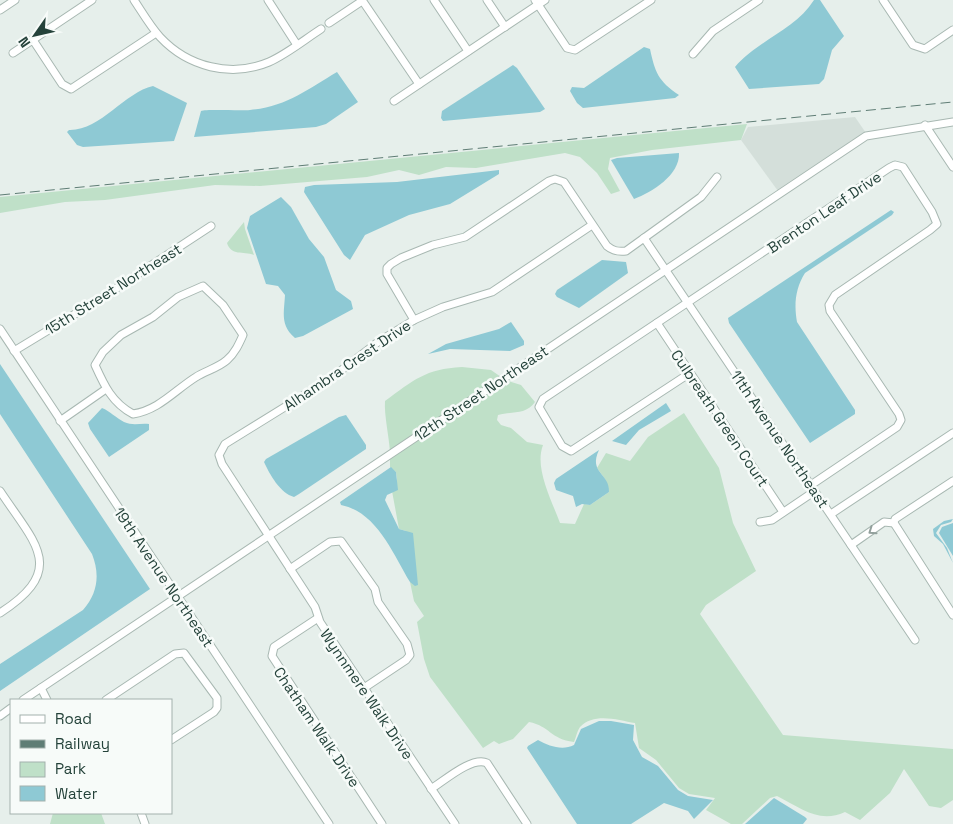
<svg xmlns="http://www.w3.org/2000/svg" width="953" height="824" viewBox="0 0 953 824" font-family="'Space Grotesk',sans-serif">
<rect width="100%" height="100%" fill="#e6efeb"/>
<polygon fill="#d4dfda" points="855,117 866,133 778,191 741,140 748,127"/>
<g fill="#bfe0c8">
<polygon points="747,124 741,140 652,150 610,158 608,169 620,191 611,194 597,173 580,157 565,153 476,168 446,167 419,175 399,170 367,177 260,186 215,185 105,200 65,202 0,213 0,197"/>
<path d="M244,222L245,229L254,255C243,251 231,256 227,243Z"/>
<path d="M462,367L491,370L501,377L390,452C389,436 384,415 385,401C414,380 425,369 462,367Z"/>
<path d="M505,380L521,385L535,402C526,415 513,411 498,415L497,420L501,425L511,428L527,442L543,445C534,468 552,501 560,523L575,524L584,504L590,505L609,492L605,479L597,468L606,453L630,461L648,437L684,413L719,468L733,523L756,571L706,605L700,614L783,735L953,749V800L941,808L929,806L904,769L890,793L860,820L845,812C819,824 801,808 777,796L770,798L742,824H731L706,810L715,798L689,794L679,788L656,760L639,748L635,723C618,720 594,712 580,727C577,731 576,738 574,742C550,739 550,726 529,722L513,739L499,744L494,741L483,748L430,677L424,659L417,622L424,616L414,601L410,582L415,571L414,551L406,531L399,529L392,491L397,479L396,472L390,467V458Z"/>
<polygon points="53,813 101,813 105,824 50,824"/>
</g>
<g fill="#8ec9d4">
<path d="M814,0H820L844,36L832,50L824,79L819,84L749,89L735,67C758,40 795,30 814,0Z"/>
<path d="M644,47L650,49C655,72 658,81 679,95L675,98L583,108L577,103L570,91L572,87L584,88Z"/>
<polygon points="513,65 517,68 545,109 540,112 443,121 441,118 442,111"/>
<path d="M337,72L358,102L326,124L316,127L194,137L201,111C207,109 240,111 250,110C286,107 308,89 337,72Z"/>
<path d="M153,86L187,103L174,141L83,147L77,145L67,132L69,130C100,131 125,92 153,86Z"/>
<path d="M679,153C680,175 652,192 634,199L611,160L617,158Z"/>
<polygon points="499,170 499,174 450,204 409,215 365,235 350,260 344,255 304,192 305,187 314,185 397,182"/>
<path d="M281,197L291,207L309,239L324,257L336,290L351,301L353,309L303,336L295,338C280,325 284,313 285,295L278,286L266,284L247,228L250,216Z"/>
<path d="M891,210L894,212L892,215L805,273C795,289 794,305 797,322L855,410V414L810,443L729,323L728,318Z"/>
<polygon points="602,260 626,262 628,273 579,308 557,297 555,294 557,290"/>
<polygon points="511,322 524,341 524,345 510,351 450,349 428,354 446,344 499,329"/>
<path d="M0,364L150,589L0,691V664L83,610C98,593 100,574 92,554L0,414Z"/>
<polygon points="666,403 671,411 639,430 626,445 612,441"/>
<path d="M102,408C110,411 116,418 124,422C133,426 140,423 149,424V430L109,457L90,429L88,423Z"/>
<path d="M346,415L366,445V449L299,494L294,497C280,493 270,475 264,462L266,459L339,417Z"/>
<path d="M599,450C588,473 610,473 609,492L590,505L582,504L576,507L573,496L556,490L554,483L556,479Z"/>
<path d="M391,467L396,472L398,490L387,495L385,500L399,529L413,533L418,585L415,586L410,582C393,554 377,512 341,505L340,502Z"/>
<polygon points="953,519 951,522 941,525 936,533 947,548 953,563 943,544 934,536 933,529 944,521"/>
<polygon points="953,523 953,556 939,533 942,527"/>
<path d="M599,721H611L634,725L633,740L642,757L658,766L678,790L688,796L713,800L694,819L688,811L664,803L631,824H577L527,748L528,746L538,740C549,746 562,751 574,745L581,729Z"/>
<polygon points="774,798 805,817 807,819 803,824 745,824"/>
</g>
<g fill="none" stroke-linecap="round" stroke-linejoin="round">
<defs>
<g id="minor">
<path d="M134,0C142,12 150,26 160,37C188,67 231,78 269,62C287,54 304,40 321,29"/>
<polyline points="268,0 297,45"/>
<polyline points="362,0 419,84"/>
<polyline points="434,0 468,51"/>
<polyline points="487,0 505,27"/>
<polyline points="535,0 567,48 575,50 651,0"/>
<polyline points="883,0 913,45 925,49 953,30"/>
<polyline points="0,10 15,0"/>
<polyline points="329,23 362,1"/>
<polyline points="33,40 62,84 71,89 156,33"/>
<polyline points="13,53 92,0"/>
<polyline points="693,54 713,31 759,0"/>
<polyline points="394,101 545,0"/>
<polyline points="925,125 953,167"/>
<polyline points="644,238 915,640"/>
<path d="M203,286L223,305L243,335C239,344 235,353 227,360C218,368 205,371 196,377C175,390 159,410 133,414C112,403 104,385 95,365L103,352L121,335L153,317L178,297Z"/>
<path d="M414,320L387,274V268L391,264L401,258L433,245L465,237L549,181L555,179L564,182L607,246C613,251 618,252 626,251L701,197L717,177"/>
<polyline points="657,323 783,512"/>
<polyline points="0,329 329,824"/>
<polyline points="14,351 103,297 211,226"/>
<polyline points="690,373 571,451 562,446 539,407 543,399 889,168 895,165 903,167 932,212 937,224 930,230 835,295 829,305 830,311 899,414 901,420 897,427 811,485"/>
<polyline points="60,421 106,389"/>
<polyline points="953,481 895,519 894,523 953,615"/>
<path d="M0,491C35,544 68,569 0,613"/>
<polyline points="831,514 953,433"/>
<polyline points="760,522 772,520 815,491"/>
<polyline points="851,545 884,522 894,523"/>
<polyline points="290,569 330,542 341,541 375,589 378,602 407,644 410,655 406,660 364,688"/>
<polyline points="318,618 274,647 272,656 382,824"/>
<polyline points="41,688 47,700"/>
<polyline points="23,700 866,136 953,122"/>
<polyline points="106,700 175,654 184,653 217,698 217,708 214,712 171,740"/>
<polyline points="0,716 11,708"/>
<path d="M431,789C444,781 472,756 487,763L527,824"/>
<polyline points="141,813 145,824"/>
<polyline points="455,824 320,622 315,607 222,464 219,455 225,444 330,379 378,342 414,320 443,307 492,292 592,225"/>
</g>
</defs>
<use href="#minor" stroke="#a8b8b2" stroke-width="9"/>
<use href="#minor" stroke="#fff" stroke-width="7"/>
<polyline stroke="#5f7d75" stroke-width="1" stroke-dasharray="10 5" stroke-linecap="butt" points="0,195 953,102"/>
</g>
<defs><path id="oneway-chevron" d="M-2-3.5L2.5 0L-2 3.5" fill="none" stroke-width="1.6" stroke-linecap="round" stroke-linejoin="round" transform="scale(1.25)"/></defs>
<use stroke="#92a09c" href="#oneway-chevron" transform="translate(872 531) rotate(145)"/>
<g text-anchor="middle" dominant-baseline="central" stroke-width="5" stroke-linejoin="round" paint-order="stroke">
<g font-size="15" fill="#24423a" stroke="#f7fbf9">
<text transform="translate(824 212) rotate(-34)">Brenton Leaf Drive</text>
<text transform="translate(113 289) rotate(-32)">15th Street Northeast</text>
<text transform="translate(347 365) rotate(-34)">Alhambra Crest Drive</text>
<text transform="translate(481 393) rotate(-34)">12th Street Northeast</text>
<text transform="translate(720 418) rotate(56)">Culbreath Green Court</text>
<text transform="translate(780 439) rotate(56)">11th Avenue Northeast</text>
<text transform="translate(164 577) rotate(56)">19th Avenue Northeast</text>
<text transform="translate(367 694) rotate(56)">Wynnmere Walk Drive</text>
<text transform="translate(317 727) rotate(56)">Chatham Walk Drive</text>
</g>
</g>
<rect x="10" y="699" width="162" height="115" fill="#f7fbf9" stroke="#a3b1ad"/>
<rect x="20" y="715" width="25" height="8" fill="#ffffff" stroke="#a3b1ad"/>
<text x="55" y="724" font-size="15" fill="#24423a">Road</text>
<rect x="20" y="740" width="25" height="8" fill="#5f7d75" stroke="#a3b1ad"/>
<text x="55" y="749" font-size="15" fill="#24423a">Railway</text>
<rect x="20" y="762" width="25" height="15" fill="#bfe0c8" stroke="#a3b1ad"/>
<text x="55" y="774" font-size="15" fill="#24423a">Park</text>
<rect x="20" y="786" width="25" height="15" fill="#8ec9d4" stroke="#a3b1ad"/>
<text x="55" y="799" font-size="15" fill="#24423a">Water</text>
<g transform="translate(35 35) rotate(236)" stroke="#f7fbf9" stroke-width="4" paint-order="stroke">
<path d="M0-4L9 19L0 12L-9 19Z" fill="#24423a"/>
<text y="-8" font-size="14" font-weight="bold" text-anchor="middle" fill="#24423a">N</text>
</g>
</svg>
